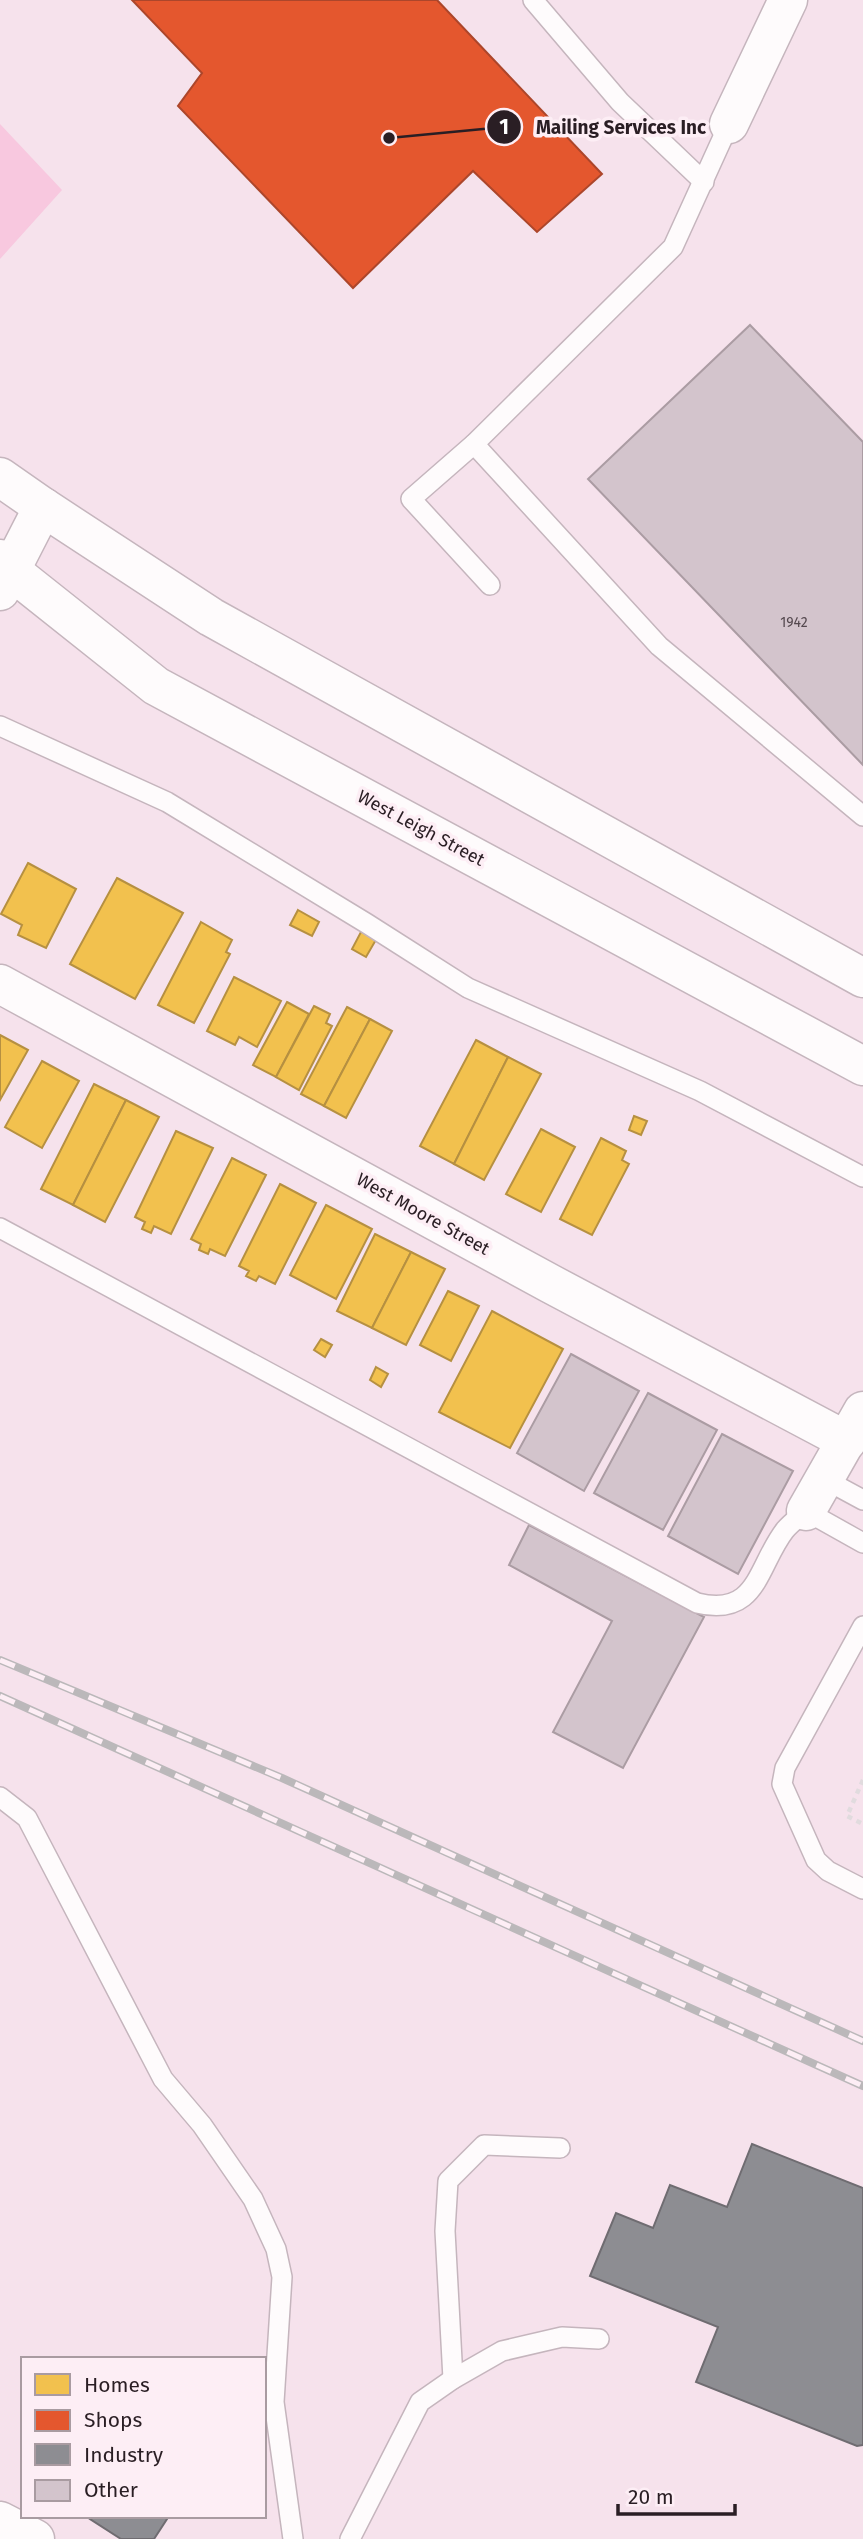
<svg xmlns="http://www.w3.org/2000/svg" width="863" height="2539" viewBox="0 0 863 2539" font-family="'Fira Sans',sans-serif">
<rect width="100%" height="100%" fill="#f6e2ec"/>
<polygon fill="#f8c8df" points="0,124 62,190 0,259"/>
<g fill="#f2c14e" stroke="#b69041" stroke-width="2">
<polygon points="28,863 76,889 46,948 18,935 22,925 1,914"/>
<polygon points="117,878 183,913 135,999 70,964"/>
<polygon points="298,910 319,922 312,936 290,925"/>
<polygon points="201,922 232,940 226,952 230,954 194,1023 158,1005"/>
<polygon points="362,930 377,938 366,957 352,949"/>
<polygon points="234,977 281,1001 257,1047 239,1037 235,1045 207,1031"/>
<polygon points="287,1002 309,1014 276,1077 253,1065"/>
<polygon points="314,1006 330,1014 326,1023 332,1026 299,1090 276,1077"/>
<polygon points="347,1007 370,1019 324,1106 301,1094"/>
<polygon points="370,1019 392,1031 346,1118 324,1106"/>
<polygon points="0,1035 28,1050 0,1100"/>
<polygon points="476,1040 508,1057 454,1164 420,1146"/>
<polygon points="508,1057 541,1074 484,1180 454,1164"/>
<polygon points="42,1061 79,1081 42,1148 5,1127"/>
<polygon points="94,1084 126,1100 73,1205 41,1189"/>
<polygon points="126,1100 159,1117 105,1222 73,1205"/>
<polygon points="634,1116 647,1121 641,1135 629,1130"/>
<polygon points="541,1129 575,1147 541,1212 506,1194"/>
<polygon points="176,1131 213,1148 171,1234 154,1226 151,1233 142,1229 145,1222 135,1217"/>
<polygon points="601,1138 626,1151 622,1160 629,1164 592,1235 560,1219"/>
<polygon points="232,1158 266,1175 225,1256 210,1249 208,1254 199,1250 201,1244 191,1239"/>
<polygon points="280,1184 316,1203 275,1284 259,1276 256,1281 246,1276 249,1271 239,1266"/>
<polygon points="326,1205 372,1229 336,1299 290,1275"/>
<polygon points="375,1234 411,1252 372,1328 337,1311"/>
<polygon points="411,1252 445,1269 406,1345 372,1328"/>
<polygon points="448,1291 479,1306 451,1361 420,1345"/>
<polygon points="492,1311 563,1349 510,1448 439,1412"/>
<polygon points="321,1339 332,1345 325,1357 314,1350"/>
<polygon points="376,1367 388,1374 381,1387 370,1380"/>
</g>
<polygon fill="#e4572e" stroke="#ac462b" stroke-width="2" points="132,0 437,0 602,174 537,232 473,171 353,288 178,106 202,73"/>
<g fill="#8d8d92" stroke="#6f6c71" stroke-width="2">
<polygon points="752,2144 863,2188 863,2445 857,2446 696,2382 718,2327 590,2276 616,2213 653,2228 670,2185 727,2207"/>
<polygon points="93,2516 169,2516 154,2539 121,2539 90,2519"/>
</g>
<g fill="#d3c4cc" stroke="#ab9ca3" stroke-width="2">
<polygon points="750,325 863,442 863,765 588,479"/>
<polygon points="571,1354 639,1391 584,1491 517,1453"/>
<polygon points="648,1393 717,1430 663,1530 594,1493"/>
<polygon points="722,1434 793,1471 738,1574 668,1536"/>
<polygon points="529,1525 704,1617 623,1768 553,1732 612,1621 509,1565"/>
</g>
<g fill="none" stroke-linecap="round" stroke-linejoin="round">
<defs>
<g id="service">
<polyline points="533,0 620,102 704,182"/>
<polyline points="474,444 659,646 863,816"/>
<polyline points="490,585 411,499 474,444 673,247 729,124"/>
<polyline points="0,726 167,802 366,923 468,988 700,1091 863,1177"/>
<path d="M0,1228L697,1603C758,1618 757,1566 785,1530C791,1523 799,1517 806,1511L863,1543"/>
<polyline points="826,1480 863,1500"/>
<polyline points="863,1626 785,1768 782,1784 816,1860 828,1871 863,1889"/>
<polyline points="0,1797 27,1818 163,2079 202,2125 253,2199 276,2249 282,2277 274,2402 293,2539"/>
<polyline points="453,2379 445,2231 448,2181 484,2145 560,2148"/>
<polyline points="350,2539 420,2402 453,2379 502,2351 562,2337 599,2339"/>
</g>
<g id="minor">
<polyline points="729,124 788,0"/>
<polyline points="0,591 43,507"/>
<polyline points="0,984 551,1284 847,1441"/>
<polyline points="806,1511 863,1411"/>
<polyline points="0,2521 35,2539"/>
</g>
<g id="tertiary">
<polyline points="0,477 43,507 211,617 863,978"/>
<polyline points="0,559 10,570 156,686 863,1066"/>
</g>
</defs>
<use href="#service" stroke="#c5b5bd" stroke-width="22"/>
<use href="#minor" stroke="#c5b5bd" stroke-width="41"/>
<use href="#tertiary" stroke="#c5b5bd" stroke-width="41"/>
<polyline stroke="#e1dbde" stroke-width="4.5" stroke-dasharray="5 5" stroke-linecap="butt" points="863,1780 847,1816 863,1824"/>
<use href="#service" stroke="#fefbfc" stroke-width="19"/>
<use href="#minor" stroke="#fefbfc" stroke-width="38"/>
<use href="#tertiary" stroke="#fefbfc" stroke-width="38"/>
<defs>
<g id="rail">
<polyline points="0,1660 282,1778 863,2041"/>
<polyline points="0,1696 863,2086"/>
</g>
</defs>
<use href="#rail" stroke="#bbb8ba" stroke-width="8"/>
<use href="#rail" stroke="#fdeef5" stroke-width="5" stroke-dasharray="16" stroke-linecap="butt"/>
</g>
<g text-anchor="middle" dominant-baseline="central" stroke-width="7" stroke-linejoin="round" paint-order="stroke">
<g font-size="14" fill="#54484e">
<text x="794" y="622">1942</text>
</g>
<g font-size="18" fill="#2a1e24" stroke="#fdeef5">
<text transform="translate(421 828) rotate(28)">West Leigh Street</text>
<text transform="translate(423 1214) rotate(29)">West Moore Street</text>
</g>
</g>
<path fill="none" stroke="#2a1e24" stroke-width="2.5" d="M389 138L504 127"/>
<g fill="#2a1e24" stroke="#fdeef5" stroke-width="2.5">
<circle cx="389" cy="138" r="7"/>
<circle cx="504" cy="127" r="18"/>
</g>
<g font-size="21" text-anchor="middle" font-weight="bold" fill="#fff">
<text x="504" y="134">1</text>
</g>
<g font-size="19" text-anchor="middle" font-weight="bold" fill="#2a1e24" stroke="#fdeef5" stroke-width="7" stroke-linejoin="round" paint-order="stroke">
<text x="621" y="134">Mailing Services Inc</text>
</g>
<rect x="21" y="2357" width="245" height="161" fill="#fdeef5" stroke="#a99ba1" stroke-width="2"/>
<rect x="35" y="2374" width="35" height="21" fill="#f2c14e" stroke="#a99ba1" stroke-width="2"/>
<text x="84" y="2392" font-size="21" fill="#2a1e24">Homes</text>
<rect x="35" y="2410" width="35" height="21" fill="#e4572e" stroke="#a99ba1" stroke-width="2"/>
<text x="84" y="2427" font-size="21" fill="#2a1e24">Shops</text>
<rect x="35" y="2444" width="35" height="21" fill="#8d8d92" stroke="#a99ba1" stroke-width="2"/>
<text x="84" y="2462" font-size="21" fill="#2a1e24">Industry</text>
<rect x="35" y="2480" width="35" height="21" fill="#d3c4cc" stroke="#a99ba1" stroke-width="2"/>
<text x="84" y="2497" font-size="21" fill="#2a1e24">Other</text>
<path d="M618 2504v10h117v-10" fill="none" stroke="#2a1e24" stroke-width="3.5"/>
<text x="628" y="2504" font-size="21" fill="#2a1e24" stroke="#fdeef5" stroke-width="5" paint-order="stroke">20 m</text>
</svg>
